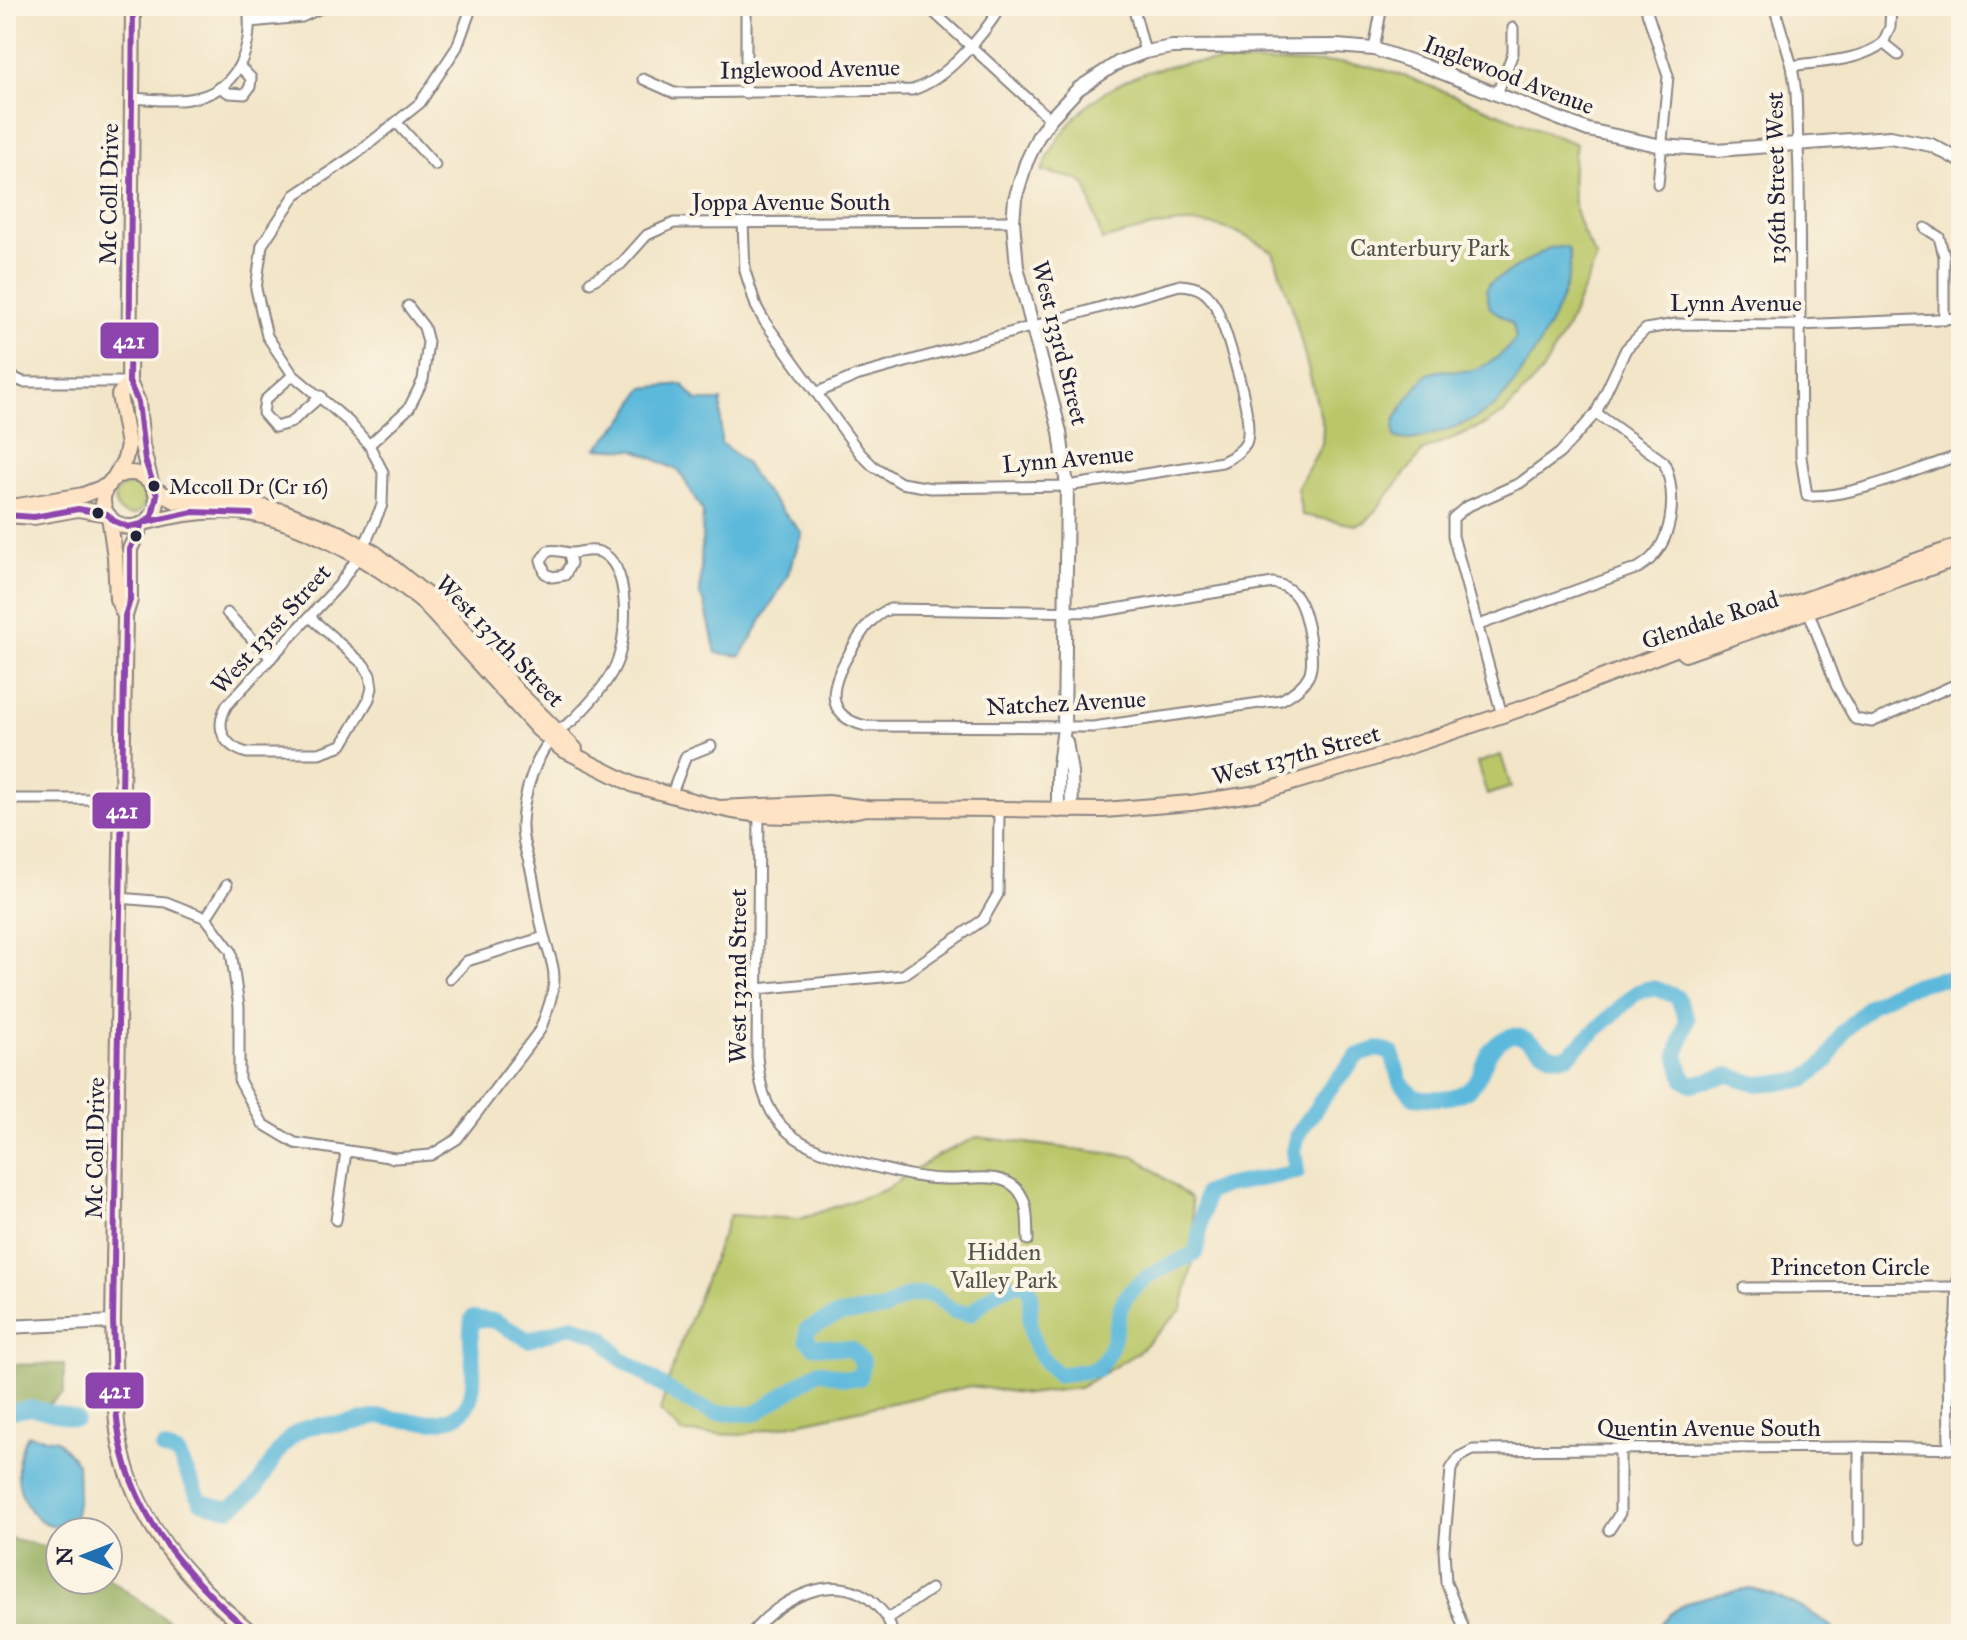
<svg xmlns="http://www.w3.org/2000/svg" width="1967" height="1640" viewBox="0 0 1967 1640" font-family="'IM FELL Great Primer',serif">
<rect width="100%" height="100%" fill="#fcf5e5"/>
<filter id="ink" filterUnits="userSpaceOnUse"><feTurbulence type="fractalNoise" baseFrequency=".0125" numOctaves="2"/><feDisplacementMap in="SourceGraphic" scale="16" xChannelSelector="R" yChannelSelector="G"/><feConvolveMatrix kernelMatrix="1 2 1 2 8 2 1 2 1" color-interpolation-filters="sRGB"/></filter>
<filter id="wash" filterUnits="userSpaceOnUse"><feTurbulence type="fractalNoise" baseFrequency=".006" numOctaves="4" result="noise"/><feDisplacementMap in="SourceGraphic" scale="32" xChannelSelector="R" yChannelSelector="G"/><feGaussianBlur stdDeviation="1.8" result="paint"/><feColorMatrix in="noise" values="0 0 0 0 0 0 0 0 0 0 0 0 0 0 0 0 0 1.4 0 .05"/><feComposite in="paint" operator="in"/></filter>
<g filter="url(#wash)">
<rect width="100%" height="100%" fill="#f2e5c8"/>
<g fill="#bac769" stroke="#6e7452" stroke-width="2">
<path d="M1200,62L1341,63L1374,67L1410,78L1576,144C1568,190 1572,218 1597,258L1567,327L1542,372L1504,413L1486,424L1424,450L1366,522L1355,525L1302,515L1297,489L1322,444L1323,426L1292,307L1273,252C1210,210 1170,221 1102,240L1086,185L1076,179L1042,171C1070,102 1128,67 1200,62Z"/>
<circle cx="130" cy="500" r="15"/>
<polygon points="1501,755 1511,787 1487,795 1477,763"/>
<polygon points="977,1137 1137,1157 1191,1199 1196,1249 1182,1309 1137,1353 1079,1388 1027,1394 971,1386 741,1435 682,1433 660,1411 676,1356 730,1215 800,1219 884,1190 937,1156"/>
</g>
<g fill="#93ac5d" stroke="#5a674c" stroke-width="2">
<polygon points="64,1364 64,1393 33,1415 20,1408 6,1414 6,1365"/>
<polygon points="6,1537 60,1550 60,1580 108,1578 167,1620 180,1634 6,1634"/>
</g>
<g fill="#5db9db" stroke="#406e8b" stroke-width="2">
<path d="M1567,247C1585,278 1519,387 1492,408C1475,421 1451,429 1431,435C1419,438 1407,443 1395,437C1394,431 1393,424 1396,418C1398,412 1424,376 1428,374C1440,368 1453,371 1465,371C1484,370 1506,353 1516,338L1513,324L1490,308L1486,290L1490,283L1549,248Z"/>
<polygon points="682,384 697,401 721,401 721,443 745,463 760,486 802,533 787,577 741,656 716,653 705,604 700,596 703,512 679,471 636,450 597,448 625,418 643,388"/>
<path d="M28,1435L57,1440L77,1463L78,1497L74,1520C34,1545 0,1478 28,1435Z"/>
<path d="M1751,1589C1784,1596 1814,1612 1840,1634H1654C1673,1597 1714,1595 1751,1589Z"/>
</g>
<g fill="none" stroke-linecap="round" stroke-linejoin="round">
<g stroke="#5db9db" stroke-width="16">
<polyline points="6,1412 32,1408 76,1419"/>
<path d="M163,1449L178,1454L201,1502L229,1509C238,1502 251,1495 257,1486C271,1467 280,1440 303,1429C318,1423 332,1426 346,1424C358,1423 370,1416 382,1417C412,1420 464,1435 472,1391C477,1366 467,1343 472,1318L495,1321L529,1340L573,1325L603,1338L620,1358L686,1401L715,1413L755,1414L819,1371L846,1378H859L863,1362L851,1349L813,1346L807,1339V1329L838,1315L884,1309L905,1297L923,1294L934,1296L953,1311L970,1314C988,1298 1003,1282 1027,1284C1034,1294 1030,1302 1030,1314C1029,1342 1038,1357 1059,1375L1097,1369C1118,1343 1112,1336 1121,1307C1131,1278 1172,1265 1196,1253L1206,1193L1223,1186L1297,1172L1294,1151L1298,1134L1330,1088L1357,1056L1377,1049L1392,1053L1400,1082L1414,1097C1501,1108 1468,1050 1510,1036C1525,1032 1540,1053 1555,1056C1559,1057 1563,1056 1568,1056L1636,993C1652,984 1661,990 1677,997L1687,1020L1677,1055L1684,1080L1692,1084L1729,1075L1757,1084L1804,1080L1827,1061L1842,1033L1870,1005L1902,988L1937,979H1961"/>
</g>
</g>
</g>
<g filter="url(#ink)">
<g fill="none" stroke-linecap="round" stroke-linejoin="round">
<defs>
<g id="minor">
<polyline points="927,6 1050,119"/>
<polyline points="1133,6 1145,52"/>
<polyline points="1645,6 1668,76 1658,184"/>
<path d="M1774,6L1792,66L1796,92L1799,172L1801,457L1807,496C1854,498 1916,469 1961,455"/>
<polyline points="250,22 302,17 325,6"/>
<polyline points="1883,43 1890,27 1891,6"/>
<polyline points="1374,49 1382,6"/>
<path d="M1792,66C1821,61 1859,62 1883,43L1898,55"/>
<path d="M643,79L674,93L912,90C946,80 983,36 1001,6"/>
<polyline points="219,87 229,93 245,94 250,87 251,78 240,67"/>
<polyline points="746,93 746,6"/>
<polyline points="1497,94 1513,53 1513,28"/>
<path d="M133,98C151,99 170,102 189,99C237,93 254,49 248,6"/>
<polyline points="397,123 435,165"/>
<path d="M743,222L745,271L756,306L765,322L860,453L873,466L901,483L931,488L1067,486L1222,462C1231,458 1241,452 1246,443C1256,421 1226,331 1216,307C1207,291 1198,286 1180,285L856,376L816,393"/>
<polyline points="1925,228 1939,237 1944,256 1944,320"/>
<polyline points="590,282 621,264 647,235 674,223 1013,221"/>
<polyline points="6,374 23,382 129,382"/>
<polyline points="293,375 265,400 263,413 275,427 290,423 321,396"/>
<polyline points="369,445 409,408 423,380 428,342 424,327 408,306"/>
<path d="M1273,583C1282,585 1288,587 1295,595C1306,608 1316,659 1309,675C1303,687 1292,694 1281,700L1093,727L866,726C822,716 831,684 849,654C860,635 869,617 890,609L1097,612Z"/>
<polyline points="1807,607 1836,685 1855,719 1872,722 1961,682"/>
<polyline points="227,613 271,658"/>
<path d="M310,617L364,665L370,675L372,688L369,699L342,745L319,753H247C223,746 214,728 227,705L339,585L362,551L382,505L383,472L369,445L349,422L293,375L267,336L256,289L262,245L295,195L355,155L420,103L457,47L472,6"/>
<path d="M1479,625L1638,568C1674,548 1678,497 1664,462L1596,413"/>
<polyline points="1502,715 1453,536 1453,518 1466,507 1520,483 1560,453 1596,413 1626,349 1646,329 1676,324 1798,325 1961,318"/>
<polyline points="671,796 686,756 711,746"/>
<polyline points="6,799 122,799"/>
<path d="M759,811L757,1056C763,1133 799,1147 867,1165C892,1171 919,1179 945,1179C965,1180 994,1173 1011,1184C1030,1196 1027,1221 1028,1240"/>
<path d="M119,898L166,902L206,918L231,951L239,1007V1080L263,1124L295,1143L395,1158L431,1155L457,1139L540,1030C546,1014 554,995 554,977C554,962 547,950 544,936C538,914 536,892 531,870C527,854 521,839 522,822C524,792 535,756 556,733C561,727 570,724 575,718C591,702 611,680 618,659C627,633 631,565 600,552C589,548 581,553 571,553C563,553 557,549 548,551L541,560L545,573L552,577L565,575L571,563L569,554"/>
<polyline points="206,918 227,885"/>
<polyline points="450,979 467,961 544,937"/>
<polyline points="757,989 903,975 983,920 998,894 999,811"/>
<polyline points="336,1220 346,1152"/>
<polyline points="1744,1288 1957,1287"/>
<polyline points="1859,1447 1859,1540"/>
<polyline points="1949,1449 1948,1361 1957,1314 1958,1273 1961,1261"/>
<polyline points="1609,1530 1620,1513 1620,1448"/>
<polyline points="889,1618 931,1589"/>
<path d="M751,1634C778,1599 837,1568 874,1603C885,1614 890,1619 892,1634"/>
<polyline points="1466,1634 1446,1582 1444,1550 1451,1469 1459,1457 1473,1450 1859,1447 1961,1449"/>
</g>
<g id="tertiary">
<polyline points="1066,742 1071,772 1072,811"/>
<polyline points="1058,811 1058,772 1064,728 1067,486 1060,432 1017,267 1013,221 1015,199 1026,163 1038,137 1050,119 1078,89 1119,62 1145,52 1172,47 1337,46 1374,49 1425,66 1588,130 1662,146 1717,150 1890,137 1931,145 1961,161"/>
<polyline points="6,1327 113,1322"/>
</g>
<g id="secondary">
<polyline points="133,6 129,382 138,402 142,446 151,483"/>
<circle cx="130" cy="500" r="27"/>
<polyline points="114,478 125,459 128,445 119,395 129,382"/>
<polyline points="154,489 176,501 225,499 282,511 343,535 375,553 444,609 518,692 575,749"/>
<polyline points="6,508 83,495 109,485"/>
<polyline points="6,515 34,517 78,509 107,514"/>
<polyline points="109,516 115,557 117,599 125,616"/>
<path d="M147,522C177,514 207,509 239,512C299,518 375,563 421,600L538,729L562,749L634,785L719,808"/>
<path d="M142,524L130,549V600L125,616L113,1322C115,1358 113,1396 118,1431C130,1519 188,1581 253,1634"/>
<polyline points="1685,654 1961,557"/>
<path d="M867,808C823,818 763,819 719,808L828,803L867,808L1104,810L1191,803L1258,793L1368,760L1535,704L1767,613L1961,545"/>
</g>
</defs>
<use href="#minor" stroke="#8a8482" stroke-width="13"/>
<use href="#tertiary" stroke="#8a8482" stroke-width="16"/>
<use href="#secondary" stroke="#8a8482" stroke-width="18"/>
<use href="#minor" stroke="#fff" stroke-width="9"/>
<use href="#tertiary" stroke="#fff" stroke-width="12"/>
<use href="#secondary" stroke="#fee4c5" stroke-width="14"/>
<defs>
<g id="bus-1">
<polyline points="6,515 34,517 78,509 107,514 114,521 128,527 142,524 152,516 157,495 145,460 138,402 129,382 133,6"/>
<polyline points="147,522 193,512 251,514"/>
<path d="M142,524L130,549V600L125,616L113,1322C115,1357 113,1392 118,1427C129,1515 188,1579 253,1634"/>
</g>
</defs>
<use href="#bus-1" stroke="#fcf5e5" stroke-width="12"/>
<use href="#bus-1" stroke="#8e44ad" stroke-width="6"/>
</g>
</g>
<g fill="#22223b" stroke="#fcf5e5" stroke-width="3">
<circle cx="154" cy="486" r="7"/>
<circle cx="98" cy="513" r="7"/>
<circle cx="136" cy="536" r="7"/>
</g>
<g text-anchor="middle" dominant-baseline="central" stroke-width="8" stroke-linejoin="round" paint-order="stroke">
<g font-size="22" fill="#22223b" stroke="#fcf5e5" text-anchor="start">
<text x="169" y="486">Mccoll Dr (Cr 16)</text>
</g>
<g font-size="24" fill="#22223b" stroke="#fcf5e5">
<text transform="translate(810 69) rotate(-1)">Inglewood Avenue</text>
<text transform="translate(1509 75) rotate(21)">Inglewood Avenue</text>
<text transform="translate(1776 178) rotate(-91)">136th Street West</text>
<text transform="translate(109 194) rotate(-89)">Mc Coll Drive</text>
<text x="791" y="202">Joppa Avenue South</text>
<text x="1736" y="303">Lynn Avenue</text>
<text transform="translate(1060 343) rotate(76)">West 133rd Street</text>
<text transform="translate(1068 459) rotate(-5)">Lynn Avenue</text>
<text transform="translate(1710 620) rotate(-18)">Glendale Road</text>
<text transform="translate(271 629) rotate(-48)">West 131st Street</text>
<text transform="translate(500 641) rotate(46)">West 137th Street</text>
<text transform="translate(1066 703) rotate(-3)">Natchez Avenue</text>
<text transform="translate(1296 755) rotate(-15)">West 137th Street</text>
<text transform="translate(738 976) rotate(-90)">West 132nd Street</text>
<text transform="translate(95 1148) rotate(-89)">Mc Coll Drive</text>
<text x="1850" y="1267">Princeton Circle</text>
<text x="1709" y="1428">Quentin Avenue South</text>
</g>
<g font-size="24" fill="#505449" stroke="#fcf5e5">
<text x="1430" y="248">Canterbury Park</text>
<text x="1004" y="1252">Hidden<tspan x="1004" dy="28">Valley Park</tspan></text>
</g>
</g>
<g stroke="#fcf5e5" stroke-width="3">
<rect x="99" y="321" width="61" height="39" rx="8" fill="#8e44ad"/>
<rect x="91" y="791" width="61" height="39" rx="8" fill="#8e44ad"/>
<rect x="84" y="1371" width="61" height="39" rx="8" fill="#8e44ad"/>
</g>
<g font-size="22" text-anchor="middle" font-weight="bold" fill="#fff">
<text x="129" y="348">421</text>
<text x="122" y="818">421</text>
<text x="115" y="1398">421</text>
</g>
<rect width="1967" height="1640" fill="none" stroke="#fcf5e5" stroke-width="32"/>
<g transform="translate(84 1556) rotate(270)"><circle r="38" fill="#fcf5e5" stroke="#a5a1a1" stroke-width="2"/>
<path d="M0-6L14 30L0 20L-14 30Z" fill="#1f6fb2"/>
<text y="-12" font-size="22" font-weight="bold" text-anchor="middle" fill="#22223b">N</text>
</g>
</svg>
